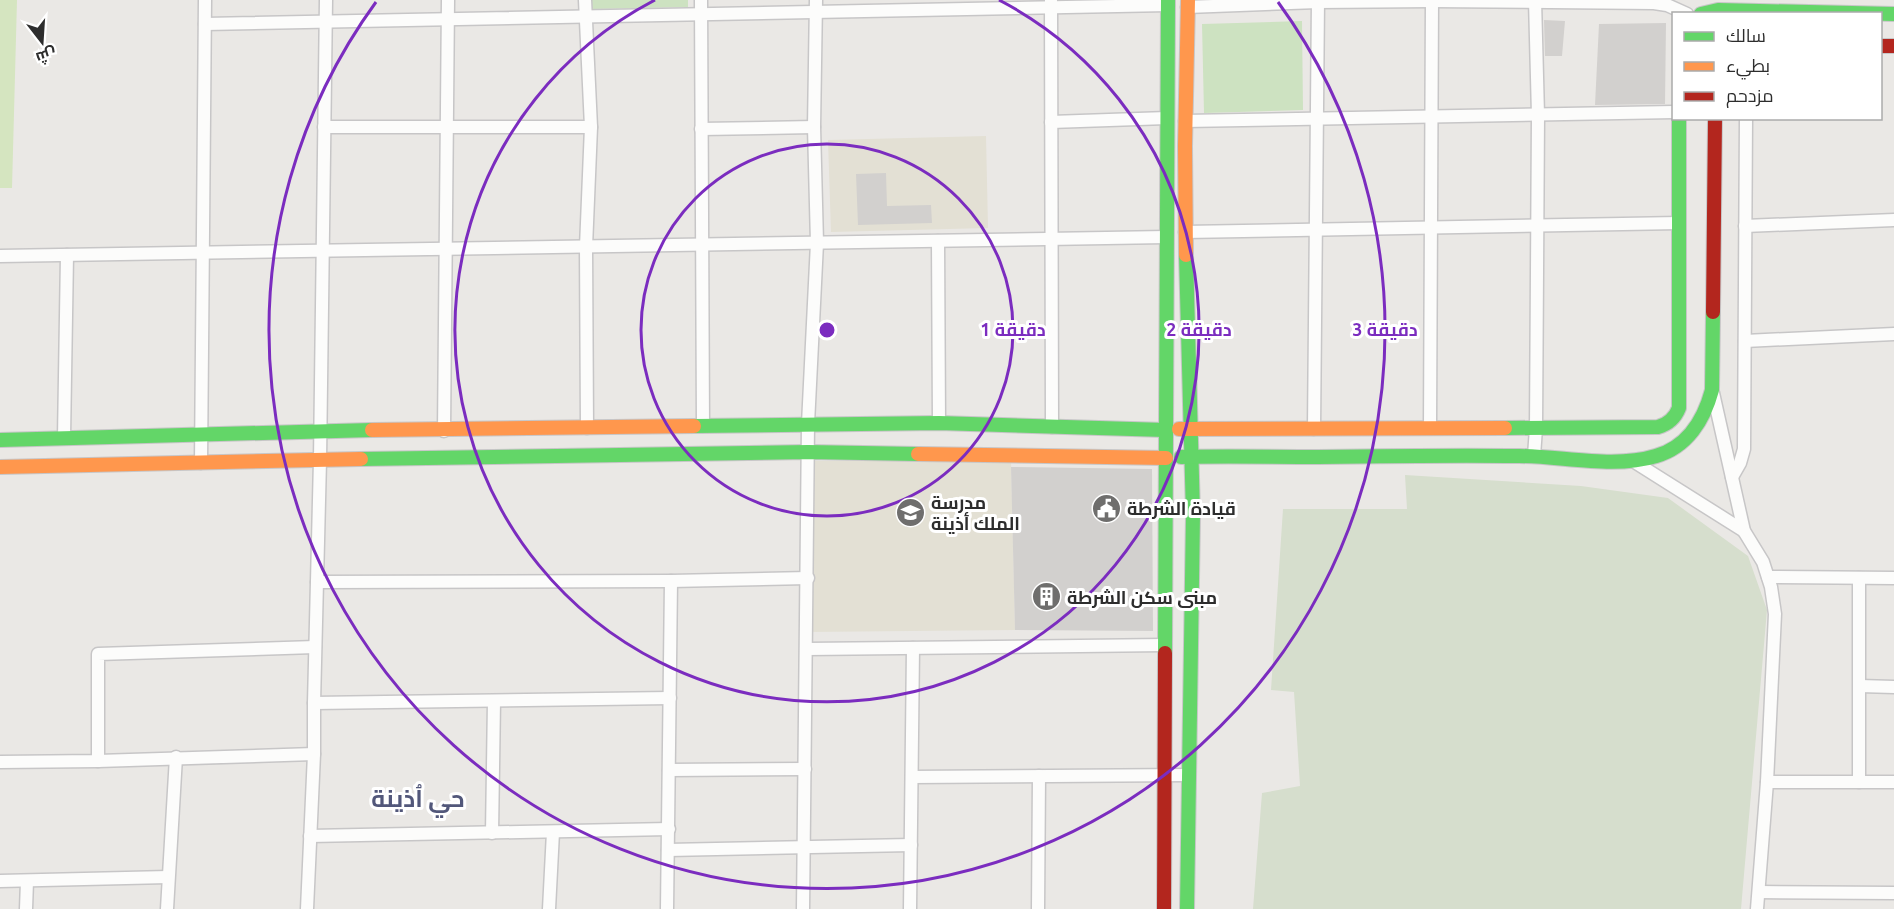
<svg xmlns="http://www.w3.org/2000/svg" width="1894" height="909" viewBox="0 0 1894 909" font-family="Ubuntu,Cairo,sans-serif">
<rect width="100%" height="100%" fill="#eae8e5"/>
<g fill="#e3e0d4">
<polygon points="986,136 988,228 831,232 828,140"/>
<polygon points="809,461 1011,461 1015,630 807,632"/>
</g>
<g fill="#cde2c1">
<polygon points="592,0 688,0 688,7 592,9"/>
<polygon points="1302,21 1303,110 1204,113 1202,24"/>
</g>
<polygon fill="#d6decd" points="1405,475 1581,486 1668,498 1748,556 1767,610 1741,909 1253,909 1262,793 1300,786 1294,692 1271,690 1283,509 1407,509"/>
<polygon fill="#d5e5c0" points="0,0 17,0 12,188 0,188"/>
<g fill="#d2d0ce">
<polygon points="1544,20 1565,21 1562,56 1545,56"/>
<polygon points="1666,23 1665,104 1595,105 1599,24"/>
<polygon points="886,173 887,206 931,205 932,223 858,225 856,174"/>
<polygon points="1011,467 1152,469 1153,631 1015,630"/>
</g>
<g fill="none" stroke-linecap="round" stroke-linejoin="round">
<defs>
<g id="street">
<polyline points="585,0 591,127 586,247 587,428"/>
<polyline points="701,0 703,426"/>
<polyline points="1051,1 1052,427"/>
<polyline points="1187,7 1318,2 1432,1 1654,3 1667,5 1687,14"/>
<polyline points="205,24 1168,5"/>
<polyline points="1185,121 1674,112"/>
<polyline points="1051,122 1167,118"/>
<polyline points="324,127 591,127"/>
<polyline points="701,129 814,127"/>
<polyline points="1745,226 1894,220"/>
<polyline points="1185,232 1679,223"/>
<polyline points="938,241 939,423"/>
<polyline points="0,256 1166,237"/>
<polyline points="1745,341 1894,334"/>
<polyline points="1713,393 1744,531 1763,562 1771,587 1775,614 1767,782 1757,909"/>
<polyline points="1430,428 1432,0"/>
<polyline points="1314,429 1318,0"/>
<polyline points="444,431 448,0"/>
<polyline points="64,437 67,255"/>
<polyline points="1534,456 1536,428 1538,115 1535,0"/>
<polyline points="1633,461 1744,531"/>
<polyline points="201,463 205,0"/>
<polyline points="1732,477 1740,463 1744,449 1746,118"/>
<polyline points="1768,577 1894,578"/>
<polyline points="1859,578 1859,782"/>
<polyline points="317,582 671,581 808,578"/>
<polyline points="807,649 1165,645"/>
<polyline points="1860,686 1894,687"/>
<polyline points="314,703 670,698"/>
<polyline points="98,761 98,654 315,647"/>
<polyline points="0,762 98,761 314,754"/>
<polyline points="669,770 805,769"/>
<polyline points="912,777 1188,775"/>
<polyline points="1767,782 1894,782"/>
<polyline points="492,833 494,701"/>
<polyline points="310,836 669,829"/>
<polyline points="668,850 911,845"/>
<polyline points="0,881 168,877"/>
<polyline points="1759,892 1894,893"/>
<polyline points="26,909 27,881"/>
<polyline points="167,909 176,757"/>
<polyline points="307,909 314,754 314,703 320,460 326,0"/>
<polyline points="549,909 553,832"/>
<polyline points="667,909 671,581"/>
<polyline points="803,909 808,424 817,243 814,127 816,0"/>
<polyline points="910,909 913,648"/>
<polyline points="1038,909 1039,776"/>
</g>
<g id="fast">
<polyline points="1701,14 1718,10 1894,14"/>
<polyline points="1186,255 1193,514 1187,909"/>
<polyline points="694,426 939,423 1165,430"/>
<path d="M1505,428L1658,427C1669,424 1675,418 1679,408V118"/>
<polyline points="0,440 372,430"/>
<path d="M1181,457C1227,456 1272,457 1318,457C1385,456 1452,455 1519,456C1562,456 1614,469 1656,456C1687,447 1704,420 1712,390L1713,312"/>
<polyline points="361,459 808,452 918,454"/>
<polyline points="1165,653 1168,0"/>
</g>
<g id="slow">
<polyline points="1186,255 1185,146 1188,0"/>
<polyline points="1179,429 1505,428"/>
<polyline points="372,430 694,426"/>
<polyline points="918,454 1166,458"/>
<polyline points="0,467 361,459"/>
</g>
<g id="jam">
<polyline points="1880,46 1894,46"/>
<polyline points="1713,312 1715,118"/>
<polyline points="1164,909 1165,653"/>
</g>
</defs>
<use href="#street" stroke="#c7c6c7" stroke-width="15"/>
<use href="#fast" stroke="#c7c6c7" stroke-width="16"/>
<use href="#slow" stroke="#c7c6c7" stroke-width="16"/>
<use href="#jam" stroke="#c7c6c7" stroke-width="16"/>
<use href="#street" stroke="#fcfcfb" stroke-width="12"/>
<use href="#fast" stroke="#63d668" stroke-width="14"/>
<use href="#slow" stroke="#ff974d" stroke-width="14"/>
<use href="#jam" stroke="#b3261e" stroke-width="14"/>
</g>
<g fill="none" stroke="#7b2cbf" stroke-width="3">
<circle cx="827" cy="330" r="186"/>
<path d="M999 0A372 372 0 1 1 655 0"/>
<path d="M1278 2A558 558 0 1 1 376 2"/>
</g>
<defs>
<symbol id="civic-disc" viewBox="-11 -11 22 22"><circle r="9.5" fill="#6f6e6d" stroke="#fff"/><path d="M-.6-6.5H3V-4.5H.6V-3L4-1V1h2V6H-6V1h2V-1L-.6-3ZM-1.2 2.5V6h2.4V2.5Z" fill="#fff"/></symbol>
<symbol id="school-disc" viewBox="-11 -11 22 22"><circle r="9.5" fill="#6f6e6d" stroke="#fff"/><path d="M0-5L7-2L0 1L-7-2ZM-4 1L0 2.5L4 1V4Q0 6-4 4Z" fill="#fff"/></symbol>
<symbol id="building-disc" viewBox="-11 -11 22 22"><circle r="9.5" fill="#6f6e6d" stroke="#fff"/><path d="M-4-6H4V6H1V3H-1V6H-4ZM-2.5-4.3h1.7v1.8h-1.7ZM.8-4.3h1.7v1.8H.8ZM-2.5-1h1.7V.8h-1.7ZM.8-1h1.7V.8H.8Z" fill="#fff"/></symbol>
</defs>
<g fill-rule="evenodd">
<use href="#civic-disc" x="1090" y="492" width="33" height="33"/>
<use href="#school-disc" x="894" y="496" width="33" height="33"/>
<use href="#building-disc" x="1030" y="580" width="33" height="33"/>
</g>
<g text-anchor="middle" dominant-baseline="central" stroke-width="6" stroke-linejoin="round" paint-order="stroke">
<g font-size="18" font-weight="bold" fill="#2d2d2d" stroke="#fff" text-anchor="start">
<text x="931" y="502">مدرسة<tspan x="931" dy="21">الملك أذينة</tspan></text>
<text x="1127" y="508">قيادة الشرطة</text>
<text x="1067" y="597">مبنى سكن الشرطة</text>
</g>
<g font-size="24" font-weight="bold" fill="#52577a" stroke="#fff">
<text x="418" y="798">حي اُذينة</text>
</g>
</g>
<circle cx="827" cy="330" r="9" fill="#7b2cbf" stroke="#fff" stroke-width="3"/>
<g font-size="18" text-anchor="middle" font-weight="bold" fill="#7b2cbf" stroke="#fff" stroke-width="6" stroke-linejoin="round" paint-order="stroke">
<text x="1013" y="336">1 دقيقة</text>
<text x="1199" y="336">2 دقيقة</text>
<text x="1385" y="336">3 دقيقة</text>
</g>
<rect x="1672" y="12" width="210" height="108" fill="#ffffff" stroke="#ababab" stroke-width="1.5"/>
<rect x="1684" y="32" width="30" height="9" fill="#63d668" stroke="#ababab" stroke-width="1.5"/>
<text x="1726" y="42" font-size="18" fill="#2d2d2d">سالك</text>
<rect x="1684" y="62" width="30" height="9" fill="#ff974d" stroke="#ababab" stroke-width="1.5"/>
<text x="1726" y="72" font-size="18" fill="#2d2d2d">بطيء</text>
<rect x="1684" y="92" width="30" height="9" fill="#b3261e" stroke="#ababab" stroke-width="1.5"/>
<text x="1726" y="102" font-size="18" fill="#2d2d2d">مزدحم</text>
<g transform="translate(42 42) rotate(163)" stroke="#ffffff" stroke-width="4.5" paint-order="stroke">
<path d="M0-4.5L10 22L0 15L-10 22Z" fill="#2d2d2d"/>
<text y="-9" font-size="16" font-weight="bold" text-anchor="middle" fill="#2d2d2d">ش</text>
</g>
</svg>
